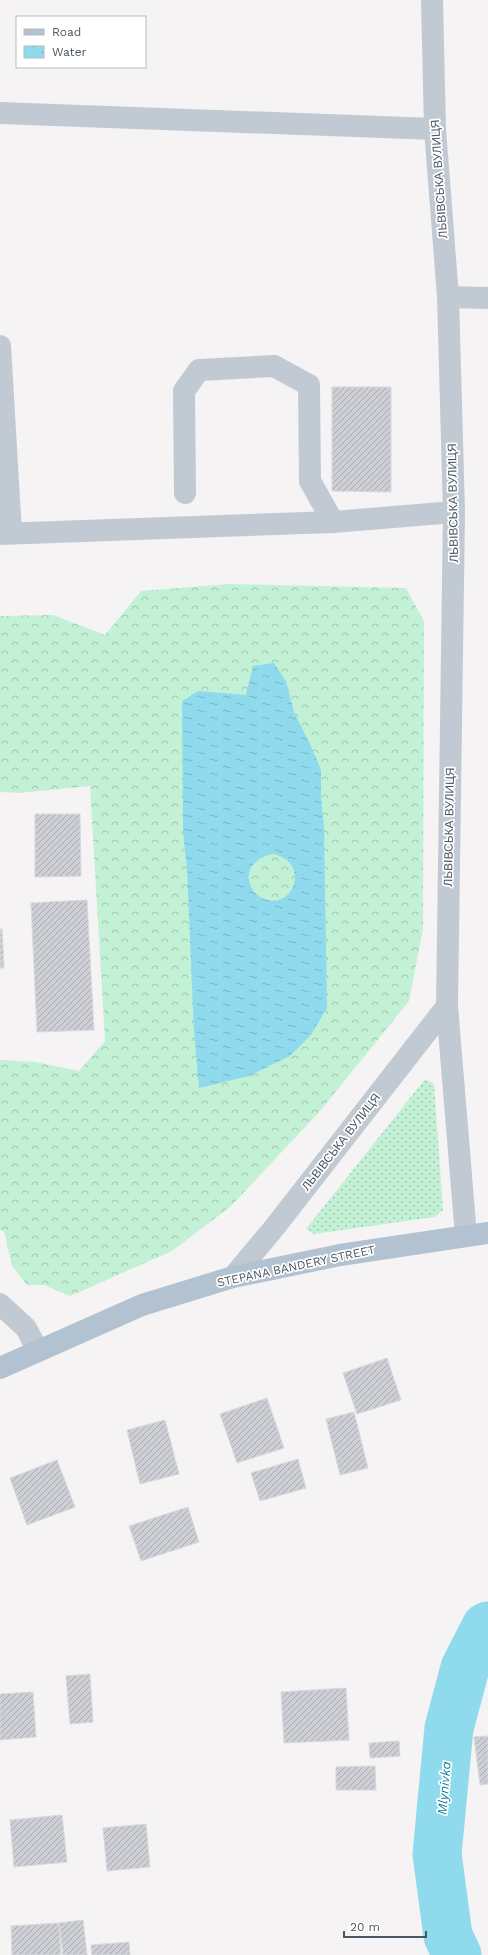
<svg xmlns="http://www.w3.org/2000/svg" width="488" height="1955" viewBox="0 0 488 1955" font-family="'Work Sans',sans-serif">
<defs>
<pattern id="grass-dots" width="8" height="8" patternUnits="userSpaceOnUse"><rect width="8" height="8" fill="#c3f1d5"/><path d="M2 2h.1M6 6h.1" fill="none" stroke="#a0c6b0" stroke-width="1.8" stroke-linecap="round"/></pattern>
<pattern id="forest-crowns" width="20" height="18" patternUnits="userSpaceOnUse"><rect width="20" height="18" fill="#c3f1d5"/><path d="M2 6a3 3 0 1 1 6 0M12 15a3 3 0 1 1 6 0" fill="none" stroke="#a0c6b0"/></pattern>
<pattern id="water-ripples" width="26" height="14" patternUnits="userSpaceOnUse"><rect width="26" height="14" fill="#90daee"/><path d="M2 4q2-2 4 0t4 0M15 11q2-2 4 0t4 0" fill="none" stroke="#78b4c4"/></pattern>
<pattern id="building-hatch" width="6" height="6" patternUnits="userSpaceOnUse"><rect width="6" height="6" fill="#cdcfd5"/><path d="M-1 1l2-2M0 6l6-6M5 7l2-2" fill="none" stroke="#a8abb0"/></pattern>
</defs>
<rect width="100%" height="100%" fill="#f5f3f3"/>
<polygon fill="url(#grass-dots)" points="425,1079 434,1084 443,1210 434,1217 314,1234 306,1229"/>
<polygon fill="url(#forest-crowns)" points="229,584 406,588 424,621 423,929 409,1001 321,1110 230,1207 172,1251 70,1296 44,1285 27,1285 12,1266 4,1231 0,1230 0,1060 35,1062 79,1071 105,1041 90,786 19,793 0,792 0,616 53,615 105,635 141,591"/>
<path fill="url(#water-ripples)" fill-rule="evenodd" d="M274,663L286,681L294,712L311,746L321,770V798L324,825L327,1008L311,1035L290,1056L249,1076L199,1088L194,1033L187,868L183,832L182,701L198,691L246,695L253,666ZM273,854C311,862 294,910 264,899C258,896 253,892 251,886C243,869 258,856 273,854Z"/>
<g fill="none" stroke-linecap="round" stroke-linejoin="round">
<polyline stroke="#90daee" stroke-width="49" points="457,1955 448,1936 437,1854 449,1728 465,1668 486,1627 488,1626"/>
</g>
<g fill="url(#building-hatch)" stroke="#d7d9de">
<polygon points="332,387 391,387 391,492 332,491"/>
<polygon points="35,814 80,814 81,876 35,877"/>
<polygon points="87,900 94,1030 37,1032 31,903"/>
<polygon points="0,929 2,929 4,968 0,968"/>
<polygon points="387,1358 401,1400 357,1414 343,1373"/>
<polygon points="267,1398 284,1448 237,1463 220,1414"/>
<polygon points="354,1412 368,1468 340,1475 326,1419"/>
<polygon points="165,1420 179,1474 140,1484 127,1430"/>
<polygon points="298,1459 306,1488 260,1501 251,1473"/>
<polygon points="57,1460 75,1507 27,1525 10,1478"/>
<polygon points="188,1507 199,1542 141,1561 129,1526"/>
<polygon points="90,1674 93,1722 70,1724 66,1676"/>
<polygon points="346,1688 349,1740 284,1743 281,1692"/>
<polygon points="33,1692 36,1737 0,1740 0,1694"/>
<polygon points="488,1736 488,1784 480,1785 474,1737"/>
<polygon points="399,1741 400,1756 370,1758 369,1743"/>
<polygon points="375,1766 376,1790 336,1790 336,1767"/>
<polygon points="62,1815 67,1862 14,1867 10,1820"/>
<polygon points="146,1824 150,1867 107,1871 103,1828"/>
<polygon points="83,1920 87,1955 63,1955 59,1923"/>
<polygon points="59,1923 61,1955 12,1955 11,1926"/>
<polygon points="129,1942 130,1955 92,1955 91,1945"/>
</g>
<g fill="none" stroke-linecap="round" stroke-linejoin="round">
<g stroke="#c1cad2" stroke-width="22">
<polyline points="432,0 435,129 448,297 454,512 447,1006 466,1236"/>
<polyline points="0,113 435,129"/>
<polyline points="448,297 488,298"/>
<polyline points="0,346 11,533"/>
<polyline points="185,493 184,391 199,370 274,366 309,385 310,481 333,522"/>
<polyline points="0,534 333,522 454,512"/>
<polyline points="233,1277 274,1228 447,1006"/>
<polyline points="0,1304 26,1328 38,1351"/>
</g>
<polyline stroke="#b3c2d1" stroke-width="22" points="0,1368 142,1305 233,1277 340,1255 488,1233"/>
</g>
<g text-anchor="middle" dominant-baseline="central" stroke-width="3.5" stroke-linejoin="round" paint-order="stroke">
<g font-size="12" fill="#4a5661" stroke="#fff">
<text transform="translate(439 179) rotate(-94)">ЛЬВІВСЬКА ВУЛИЦЯ</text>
<text transform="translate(453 503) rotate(-91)">ЛЬВІВСЬКА ВУЛИЦЯ</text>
<text transform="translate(449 827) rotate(-89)">ЛЬВІВСЬКА ВУЛИЦЯ</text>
<text transform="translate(341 1142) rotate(-52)">ЛЬВІВСЬКА ВУЛИЦЯ</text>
<text transform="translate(296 1266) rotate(-12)">STEPANA BANDERY STREET</text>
</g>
<g font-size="13" font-style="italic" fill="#0c7c9b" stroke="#fff">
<text transform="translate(444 1788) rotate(-85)">Mlynivka</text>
</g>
</g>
<rect x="16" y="16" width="130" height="52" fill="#ffffff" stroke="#b7bbc0"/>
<rect x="24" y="29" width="20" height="6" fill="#b3c2d1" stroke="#b7bbc0"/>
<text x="52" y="36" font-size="12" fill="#4a5661">Road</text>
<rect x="24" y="46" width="20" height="12" fill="url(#water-ripples)" stroke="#b7bbc0"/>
<text x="52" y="56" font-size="12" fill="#4a5661">Water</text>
<path d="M344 1931v6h82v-6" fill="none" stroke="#4a5661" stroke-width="2"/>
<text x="350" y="1931" font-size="12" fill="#4a5661" stroke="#ffffff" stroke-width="3" paint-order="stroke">20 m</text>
</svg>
